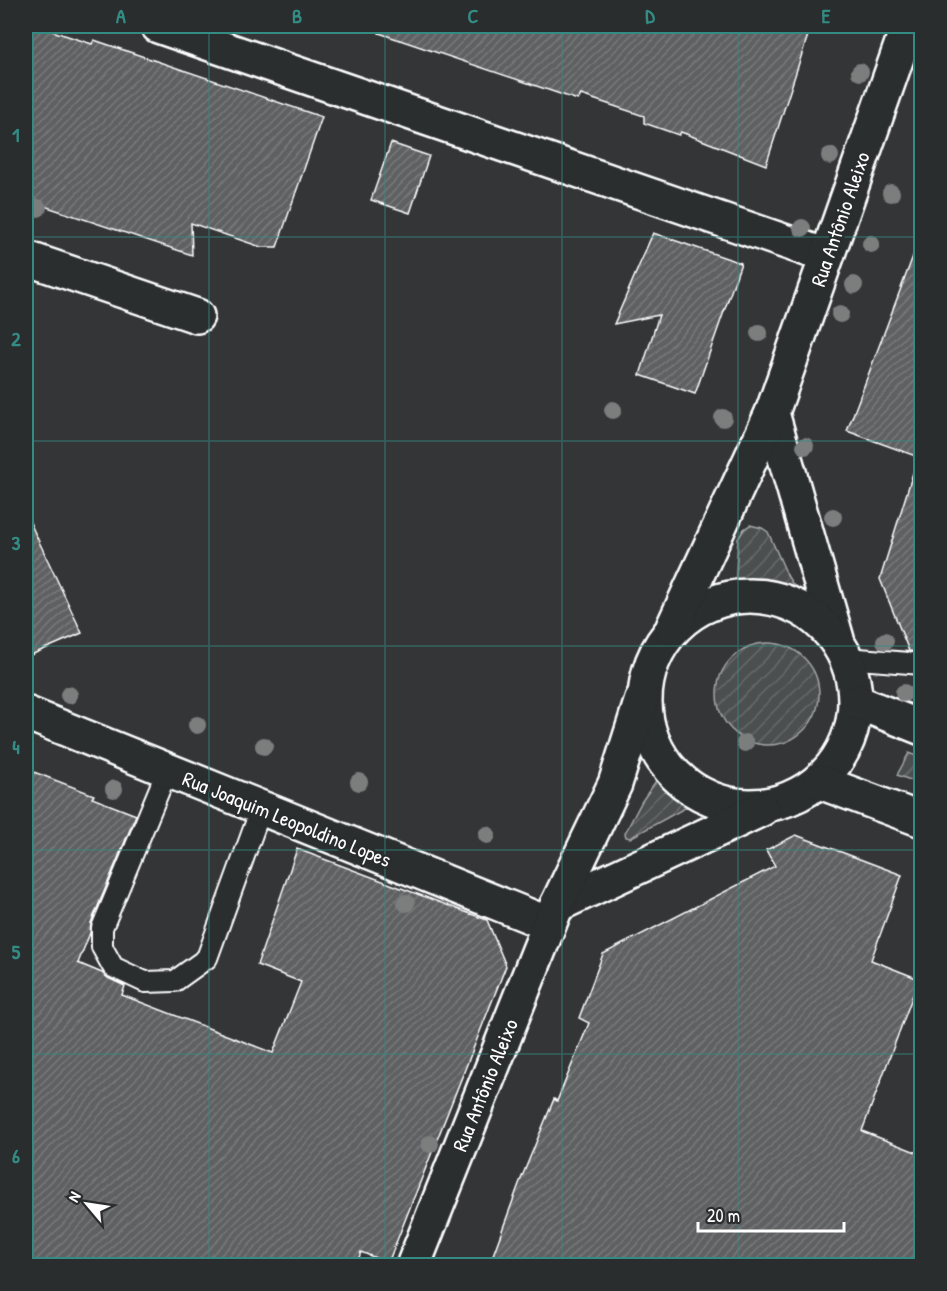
<svg xmlns="http://www.w3.org/2000/svg" width="947" height="1291" viewBox="0 0 947 1291" font-family="'Patrick Hand',sans-serif">
<defs>
<pattern id="garden-furrows" width="10" height="10" patternUnits="userSpaceOnUse" patternTransform="scale(1.5)"><rect width="10" height="10" fill="#4c4f50"/><path d="M-1 1l2-2M0 10L10 0M9 11l2-2" fill="none" stroke="#67696a"/></pattern>
<pattern id="building-hatch" width="6" height="6" patternUnits="userSpaceOnUse" patternTransform="scale(1.5)"><rect width="6" height="6" fill="#5f6162"/><path d="M-1 1l2-2M0 6l6-6M5 7l2-2" fill="none" stroke="#77797a"/></pattern>
</defs>
<rect width="100%" height="100%" fill="#333536"/>
<filter id="ink" filterUnits="userSpaceOnUse"><feTurbulence type="fractalNoise" baseFrequency=".0167" numOctaves="2"/><feDisplacementMap in="SourceGraphic" scale="12" xChannelSelector="R" yChannelSelector="G"/><feConvolveMatrix kernelMatrix="1 2 1 2 8 2 1 2 1" color-interpolation-filters="sRGB"/></filter>
<g filter="url(#ink)">
<g fill="url(#garden-furrows)" stroke="#a6a7a8" stroke-width="1.5">
<polygon points="750,525 762,528 768,532 788,577 795,588 792,593 738,592 735,589 738,539 744,529"/>
<circle cx="768" cy="694" r="51"/>
<polygon points="909,753 921,758 921,784 897,775"/>
<polygon points="663,771 677,784 698,798 696,802 630,838 626,837 625,833 642,801"/>
</g>
<g fill="url(#building-hatch)" stroke="#fff" stroke-width="1.5">
<polygon points="26,26 37,26 92,44 94,40 322,117 277,247 261,247 191,223 192,255 26,200"/>
<polygon points="381,26 811,26 766,165 681,132 679,135 644,123 644,116 581,95 578,100 379,33"/>
<polygon points="391,143 429,156 410,213 371,200"/>
<polygon points="653,233 741,263 695,394 640,375 659,315 614,324"/>
<polygon points="918,243 921,244 921,458 847,431"/>
<polygon points="913,473 921,475 921,652 909,651 880,579"/>
<polygon points="26,514 82,633 26,657"/>
<polygon points="26,769 94,795 92,798 136,815 91,923 90,933 78,963 102,973 108,978 125,986 122,995 273,1053 301,982 257,965 297,849 487,920 506,966 388,1263 361,1252 356,1266 26,1266"/>
<polygon points="796,835 902,875 871,960 919,979 862,1131 921,1154 921,1266 489,1266 519,1184 554,1099 557,1101 589,1023 579,1018 603,954 775,866 766,850"/>
</g>
<g fill="none" stroke-linecap="round" stroke-linejoin="round">
<defs>
<g id="lane">
<polyline points="846,658 922,664"/>
<polyline points="167,771 102,928 102,947 113,967 145,982 175,981 207,958 261,809"/>
</g>
<g id="street">
<polyline points="158,26 827,256"/>
<polyline points="26,258 197,316"/>
<polyline points="772,413 837,639"/>
<circle cx="750" cy="701" r="105"/>
<polyline points="673,627 772,413 908,26"/>
<polyline points="857,702 922,728"/>
<polyline points="26,713 549,924"/>
<polyline points="820,782 922,820"/>
<polyline points="557,905 762,809"/>
<polyline points="413,1266 557,905 615,784 642,699"/>
</g>
</defs>
<use href="#lane" stroke="#fff" stroke-width="24"/>
<use href="#street" stroke="#fff" stroke-width="38"/>
<use href="#lane" stroke="#2a2d2e" stroke-width="20"/>
<use href="#street" stroke="#2a2d2e" stroke-width="33"/>
</g>
<g fill="#7c7e7e">
<circle cx="860" cy="72" r="9"/>
<circle cx="830" cy="156" r="9"/>
<circle cx="891" cy="193" r="9"/>
<circle cx="38" cy="208" r="9"/>
<circle cx="802" cy="228" r="9"/>
<circle cx="871" cy="244" r="9"/>
<circle cx="854" cy="285" r="9"/>
<circle cx="840" cy="314" r="9"/>
<circle cx="759" cy="333" r="9"/>
<circle cx="613" cy="410" r="9"/>
<circle cx="723" cy="418" r="9"/>
<circle cx="805" cy="446" r="9"/>
<circle cx="833" cy="517" r="9"/>
<circle cx="885" cy="641" r="9"/>
<circle cx="904" cy="693" r="9"/>
<circle cx="69" cy="695" r="9"/>
<circle cx="197" cy="725" r="9"/>
<circle cx="745" cy="743" r="9"/>
<circle cx="264" cy="746" r="9"/>
<circle cx="359" cy="782" r="9"/>
<circle cx="114" cy="789" r="9"/>
<circle cx="487" cy="835" r="9"/>
<circle cx="406" cy="903" r="9"/>
<circle cx="430" cy="1144" r="9"/>
</g>
</g>
<path fill="none" stroke="#338b84" stroke-width="1.5" stroke-opacity="0.55" d="M209,26V1266M385,26V1266M562,26V1266M738,26V1266M26,237H922M26,441H922M26,646H922M26,850H922M26,1054H922"/>
<g text-anchor="middle" dominant-baseline="central" stroke-width="5" stroke-linejoin="round" paint-order="stroke">
<g font-size="21" fill="#fff" stroke="#2a2d2e">
<text transform="translate(840 219) rotate(-71)">Rua Antônio Aleixo</text>
<text transform="translate(287 819) rotate(22)">Rua Joaquim Leopoldino Lopes</text>
<text transform="translate(485 1085) rotate(-68)">Rua Antônio Aleixo</text>
</g>
</g>
<rect width="947" height="1291" fill="none" stroke="#2a2d2e" stroke-width="66"/>
<g transform="translate(87 1204) rotate(299)" stroke="#2a2d2e" stroke-width="4.5" paint-order="stroke">
<path d="M0-4.5L10 22L0 15L-10 22Z" fill="#ffffff"/>
<text y="-9" font-size="16" font-weight="bold" text-anchor="middle" fill="#ffffff">N</text>
</g>
<path d="M698 1222v9h146v-9" fill="none" stroke="#ffffff" stroke-width="3"/>
<text x="707" y="1222" font-size="18" fill="#ffffff" stroke="#2a2d2e" stroke-width="4.5" paint-order="stroke">20 m</text>
<rect x="33" y="33" width="881" height="1225" fill="none" stroke="#338b84" stroke-width="2"/>
<g font-size="20" text-anchor="middle" font-weight="bold" fill="#338b84">
<text x="121" y="23">A</text>
<text x="297" y="23">B</text>
<text x="473" y="23">C</text>
<text x="650" y="23">D</text>
<text x="826" y="23">E</text>
<text x="16" y="142">1</text>
<text x="16" y="346">2</text>
<text x="16" y="550">3</text>
<text x="16" y="754">4</text>
<text x="16" y="959">5</text>
<text x="16" y="1163">6</text>
</g>
</svg>
